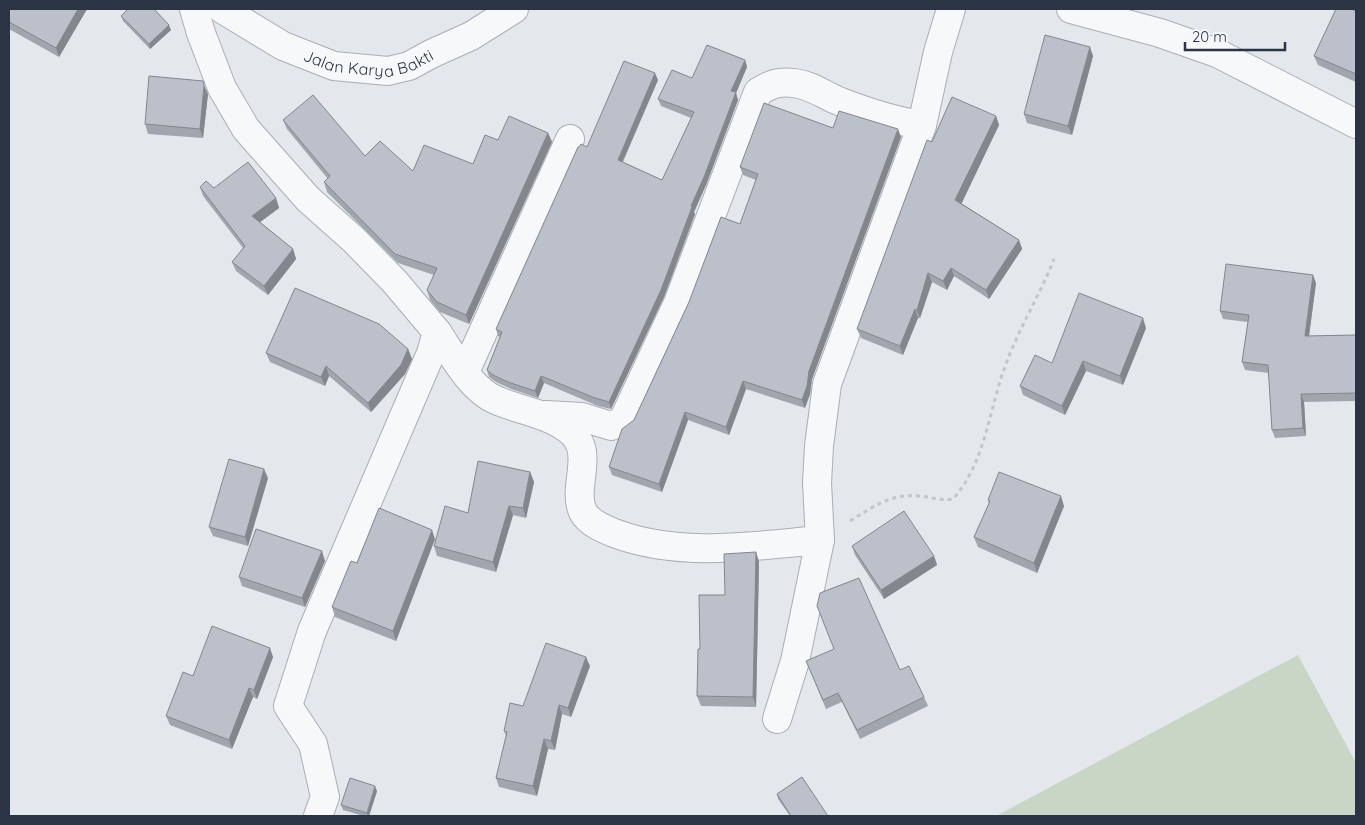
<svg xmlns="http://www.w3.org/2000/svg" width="1365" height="825" viewBox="0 0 1365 825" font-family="Quicksand,sans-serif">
<rect width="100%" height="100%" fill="#e4e7ec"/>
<polygon fill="#c9d6c5" points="1298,655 1356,763 1356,816 996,816"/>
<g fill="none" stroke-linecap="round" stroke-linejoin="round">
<defs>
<g id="minor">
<polyline points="194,9 201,33 222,88 246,129 308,199 354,240 395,282 437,332 431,353 312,631 288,706 313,744 325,797 318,816"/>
<path id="s1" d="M222,9L283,46L334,66L388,71L409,66L431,54L471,36L514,9"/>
<polyline points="1071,9 1160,33 1217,53 1356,124"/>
<path d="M437,332C452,354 471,390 496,400C521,411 547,413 569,430C597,452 571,486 583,512C589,523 604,529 614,533C680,558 752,546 820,540L795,661L777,719"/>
<polyline points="465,372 570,139"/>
<path d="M546,415L582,417L611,426L623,421L678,303L758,92C771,84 779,81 794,83C812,85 825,96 841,102C867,112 894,121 922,125L938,52L951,9"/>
<polyline points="820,540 817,483 819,446 827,384 922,125"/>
</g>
</defs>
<use href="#minor" stroke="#a9aeb7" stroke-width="30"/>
<path stroke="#c2c5cb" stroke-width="3" stroke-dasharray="4 4" stroke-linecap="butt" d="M850,521C873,507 891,493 919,496C932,497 940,501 953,499C986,462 989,408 1006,364C1019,328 1040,295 1054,259"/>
<use href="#minor" stroke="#f7f8fa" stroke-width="28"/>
</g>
<g fill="#a1a5ae">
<polygon points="9,9 87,9 59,57 9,29"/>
<polygon points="1356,11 1356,82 1318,65 1314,56"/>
<polygon points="121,16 171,30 150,49 123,21"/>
<polygon points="1093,56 1072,135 1027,123 1024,114"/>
<polygon points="745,60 747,67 736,93 738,100 706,185 694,212 695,214 664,297 611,409 598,406 544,383 538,398 511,389 496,382 489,377 487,370 500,337 498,336 496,329 579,147 587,147 658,80 623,162 662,180 691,118 661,106 658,99 692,78"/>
<polygon points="208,94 203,138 148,134 145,124"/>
<polygon points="996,116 999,125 961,203 1019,240 1022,249 989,299 954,276 947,290 932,282 920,318 918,318 903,355 861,338 857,329 932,142"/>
<polygon points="283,120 365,156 413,171 473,164 498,140 548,133 552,142 469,324 440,312 430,300 427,290 434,275 398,263 327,192 324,182 328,179 287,129"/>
<polygon points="833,128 901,137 812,379 810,394 805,408 746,389 729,435 688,420 662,492 612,475 609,467 634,420 689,302 740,224 756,180 743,175 740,167"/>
<polygon points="200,187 214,188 276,198 279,208 260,222 293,249 296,259 268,295 236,271 232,262 243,248 203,196"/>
<polygon points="1316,283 1309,336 1356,335 1356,401 1304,402 1306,436 1275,438 1272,430 1269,373 1245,370 1242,362 1248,322 1223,319 1220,311"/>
<polygon points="1146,328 1123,385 1086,371 1065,415 1023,395 1020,386 1052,363"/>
<polygon points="408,349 412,359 405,374 371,412 329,376 325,386 270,362 266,353"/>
<polygon points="530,472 534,482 526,518 513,515 496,572 437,556 434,546 468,513"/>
<polygon points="268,478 248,546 213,536 209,527"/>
<polygon points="988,500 1064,506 1037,573 978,547 974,537 989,504"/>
<polygon points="435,539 396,641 335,617 332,607 357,563"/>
<polygon points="852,546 934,556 937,565 884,599 855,555"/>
<polygon points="756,552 759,562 756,707 701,706 697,696 700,649 725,595"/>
<polygon points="325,561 305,607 242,586 239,577"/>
<polygon points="273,657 257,699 253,697 232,749 170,725 166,716 193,676"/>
<polygon points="806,661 924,697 928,706 860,739 842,702 826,709"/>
<polygon points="590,666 571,717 562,714 555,750 548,749 537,796 499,787 496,778 506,736 504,731 523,706"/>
<polygon points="377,791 369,816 364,816 343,810 341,805"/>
<polygon points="777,794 828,816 790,816 778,799"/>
</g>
<g fill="#83868d">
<polygon points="78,9 87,9 59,57 56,48"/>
<polygon points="169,25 171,30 150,49 149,44"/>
<polygon points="1090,47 1093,56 1072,135 1068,126"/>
<polygon points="745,60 747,67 736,93 738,100 706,185 694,212 695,214 664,297 611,409 609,402 691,206 731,91"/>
<polygon points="655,73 658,80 620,167 618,160"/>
<polygon points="204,85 208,94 203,138 200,129"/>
<polygon points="996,116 999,125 959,209 955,200"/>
<polygon points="898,129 901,137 812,379 810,394 805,408 802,400 809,371"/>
<polygon points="548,133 552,142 469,324 466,315"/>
<polygon points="276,198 279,208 255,226 252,216"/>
<polygon points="1019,240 1022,249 989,299 986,290"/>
<polygon points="293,249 296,259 268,295 264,286"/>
<polygon points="951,268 954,276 947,290 943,281"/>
<polygon points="928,273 932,282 920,318 917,310"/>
<polygon points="1313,275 1316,283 1308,343 1305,336"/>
<polygon points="915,309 918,318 903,355 900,346"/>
<polygon points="1143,318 1146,328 1123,385 1120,376"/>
<polygon points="408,349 412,359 405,374 371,412 368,403"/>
<polygon points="1083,361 1086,371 1065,415 1062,406"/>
<polygon points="326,366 329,376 325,386 321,377"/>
<polygon points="541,376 544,383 538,398 535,391"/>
<polygon points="743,381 746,389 729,435 726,427"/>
<polygon points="1301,394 1304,402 1306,436 1303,428"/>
<polygon points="685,412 688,420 662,492 659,484"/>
<polygon points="264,469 268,478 248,546 245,537"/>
<polygon points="530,472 534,482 526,518 523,508"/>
<polygon points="1061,496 1064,506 1037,573 1034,563"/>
<polygon points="509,506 513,515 496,572 493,562"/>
<polygon points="432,530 435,539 396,641 393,631"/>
<polygon points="322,551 325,561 305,607 302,598"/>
<polygon points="756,552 759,562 756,707 753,697"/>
<polygon points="934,556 937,565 884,599 881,590"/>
<polygon points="270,648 273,657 257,699 254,690"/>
<polygon points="586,657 590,666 571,717 568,708"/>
<polygon points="249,688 253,697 232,749 229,740"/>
<polygon points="559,705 562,714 555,750 551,741"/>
<polygon points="544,739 548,749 537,796 533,786"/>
<polygon points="375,786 377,791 369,816 368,816 367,813"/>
</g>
<g fill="#bbc0ca" stroke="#83868d">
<polygon points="9,9 78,9 56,48 9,22"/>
<polygon points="128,9 154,9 169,25 149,44 121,16"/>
<polygon points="1336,9 1351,9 1356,11 1356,74 1314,56"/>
<polygon points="1045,35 1090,47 1068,126 1024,114"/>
<polygon points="707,45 745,60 731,91 736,92 704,177 691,206 692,207 661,290 609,402 595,398 541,376 535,391 508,382 493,375 487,370 502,332 496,329 578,147 579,147 581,144 587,147 624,61 655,73 618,160 662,180 694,112 658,99 672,70 692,78"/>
<polygon points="149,76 203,81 204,85 200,129 145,124"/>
<polygon points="313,95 365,156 380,141 413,171 424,145 473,164 485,135 498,140 509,116 548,133 466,315 437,302 427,290 437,268 395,254 324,182 330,176 283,120"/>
<polygon points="952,97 996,116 955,200 1019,240 986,290 951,268 943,281 928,273 917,310 915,309 900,346 857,329 927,140 932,142"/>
<polygon points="764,103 833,128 839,111 898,129 809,371 807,386 802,400 743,381 726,427 685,412 659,484 609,467 622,429 634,420 689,302 721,217 740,224 758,174 740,167"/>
<polygon points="248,162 276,198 252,216 293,249 264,286 232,262 245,246 200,187 206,181 214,188"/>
<polygon points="1226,264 1313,275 1305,336 1356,335 1356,393 1301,394 1303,428 1272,430 1268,365 1242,362 1249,315 1220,311"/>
<polygon points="295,288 379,324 408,349 401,365 368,403 326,366 321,377 266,353"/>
<polygon points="1079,293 1143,318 1120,376 1083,361 1062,406 1020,386 1035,355 1052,363"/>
<polygon points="229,459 264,469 245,537 209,527"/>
<polygon points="478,461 530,472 523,508 509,506 493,562 434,546 445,506 468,513"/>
<polygon points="999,472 1061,496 1034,563 974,537 990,501 988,500"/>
<polygon points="379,508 432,530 393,631 332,607 351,561 357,563"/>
<polygon points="904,511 934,556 881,590 852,546"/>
<polygon points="256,529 322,551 302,598 239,577"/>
<polygon points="756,552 753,697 697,696 698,649 700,649 699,595 725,595 724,554"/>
<polygon points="859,578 900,670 909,666 924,697 857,730 838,693 823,700 806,661 834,649 817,606 820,593"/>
<polygon points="212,626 270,648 254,690 249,688 229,740 166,716 183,672 193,676"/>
<polygon points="546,643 586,657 568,708 559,705 551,741 544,739 533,786 496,778 507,732 504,731 510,703 523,706"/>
<polygon points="802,777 828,816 791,816 777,794"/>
<polygon points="350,778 375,786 367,813 341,805"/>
</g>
<g text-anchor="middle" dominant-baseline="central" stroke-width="5" stroke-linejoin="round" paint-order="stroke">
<g font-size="16" fill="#2b3445" stroke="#f4f6f9">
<text stroke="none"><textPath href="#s1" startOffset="161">Jalan Karya Bakti</textPath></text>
</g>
</g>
<rect width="1365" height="825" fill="none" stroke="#2b3445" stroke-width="20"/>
<path d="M1185 42v8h100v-8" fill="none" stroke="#2b3445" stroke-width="2.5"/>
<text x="1192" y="42" font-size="15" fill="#2b3445" stroke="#f4f6f9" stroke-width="4" paint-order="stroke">20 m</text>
</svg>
